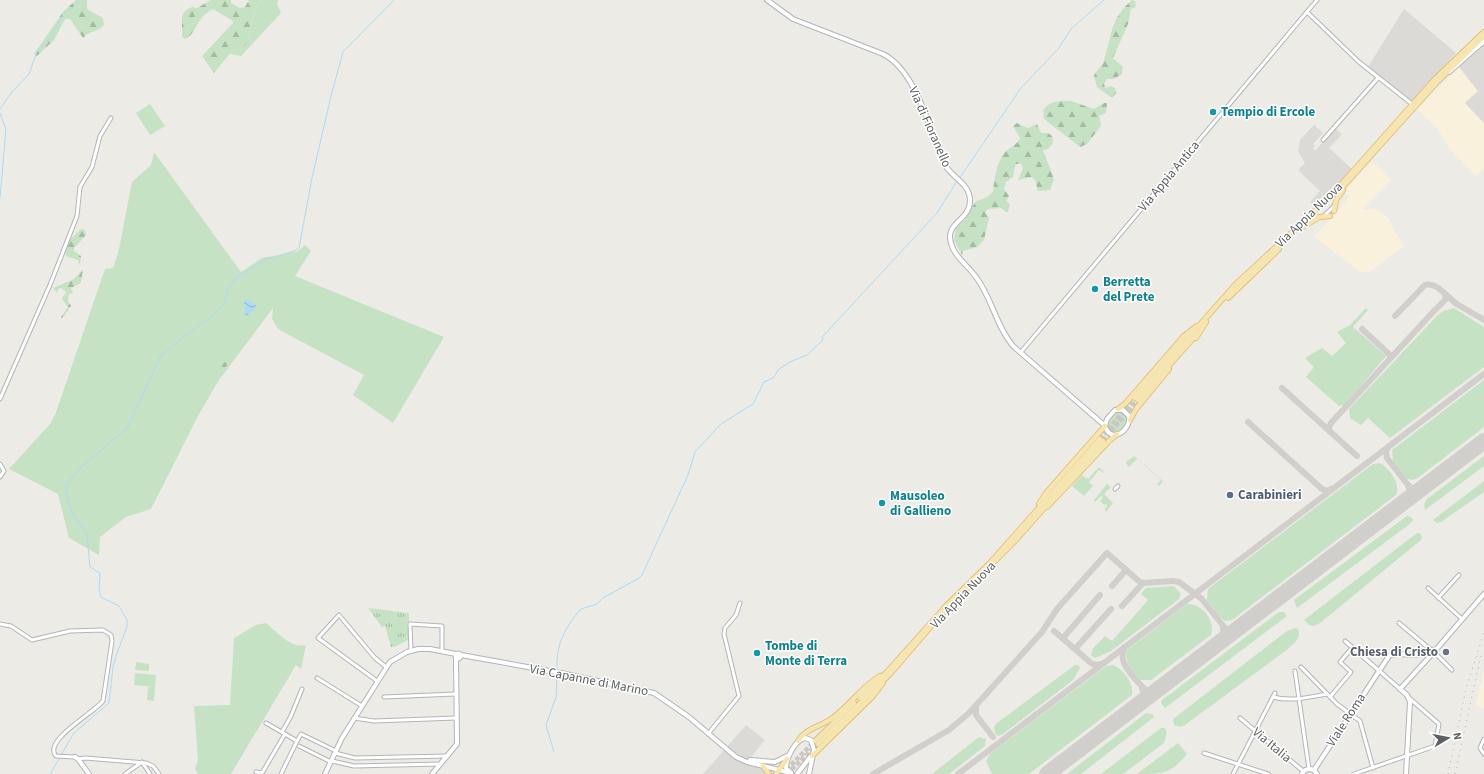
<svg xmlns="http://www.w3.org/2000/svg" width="1484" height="774" viewBox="0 0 1484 774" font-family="'Source Sans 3',sans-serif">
<defs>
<pattern id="forest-firs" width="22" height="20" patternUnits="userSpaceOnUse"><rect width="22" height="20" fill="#c6e2c4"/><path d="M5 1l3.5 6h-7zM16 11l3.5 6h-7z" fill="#a4bba3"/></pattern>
<pattern id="park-tufts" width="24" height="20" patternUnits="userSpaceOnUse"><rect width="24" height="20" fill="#c6e2c4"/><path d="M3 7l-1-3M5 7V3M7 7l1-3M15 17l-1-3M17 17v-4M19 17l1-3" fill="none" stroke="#a4bba3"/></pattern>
<pattern id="water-waves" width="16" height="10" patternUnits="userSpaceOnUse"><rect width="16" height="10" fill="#addaf5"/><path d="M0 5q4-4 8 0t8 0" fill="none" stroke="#90b4ca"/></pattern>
</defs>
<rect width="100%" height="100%" fill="#edebe5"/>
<g fill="#faf1dd">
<polygon points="1459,67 1478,91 1465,103 1484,123 1484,168 1476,177 1449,148 1437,128 1417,109"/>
<polygon points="1372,161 1391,180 1363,208 1364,210 1375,208 1389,218 1393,229 1404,246 1370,272 1360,272 1314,237 1349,197 1344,191"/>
<polygon points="1484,670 1484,709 1476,705"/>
</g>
<g fill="#dcdad7">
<polygon points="1404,9 1456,53 1411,102 1368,67"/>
<polygon points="1484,44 1484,123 1465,103 1478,91 1459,67"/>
<polygon points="1314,125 1323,133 1313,144 1315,146 1313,148 1315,151 1335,128 1342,134 1329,148 1352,169 1327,197 1316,207 1310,202 1320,191 1298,170 1305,163 1298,151 1300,140"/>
<polygon points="746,725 765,740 748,761 791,774 703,774"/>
</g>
<g fill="#c6e2c4">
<path d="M262,0H278L277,4L281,13L241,56L230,54L232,51C237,50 241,51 244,47C252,37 249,13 262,0Z"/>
<polygon points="150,104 165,126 150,135 136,113"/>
<polygon points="154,152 241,272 262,258 289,253 298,251 305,245 311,251 295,276 444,337 393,423 353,395 364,375 278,329 272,319 273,308 219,380 199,414 151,509 126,517 100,537 99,555 69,538 58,494 9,469 50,424 55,415 105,269 113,268 119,249 132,182 151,165"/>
<polygon points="1366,308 1368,310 1353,327 1386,356 1348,401 1344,405 1339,406 1306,377 1314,367 1305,358 1322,348 1332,356 1346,343 1337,332 1350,325"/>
<polygon points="1454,308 1484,327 1484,367 1390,438 1368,418 1361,425 1350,418 1349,409 1436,317 1443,311"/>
<polygon points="1484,380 1484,427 1419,477 1413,480 1407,479 1393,461 1392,450"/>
<path d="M1118,411H1122L1128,417C1126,426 1119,436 1109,430L1108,423Z"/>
<polygon points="1134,456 1163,481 1159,486 1157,484 1161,480 1137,459 1129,467 1127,465 1126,462"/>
<polygon points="1484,456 1484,466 1425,510 1424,504 1427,499"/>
<path d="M1380,463C1390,469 1401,484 1396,495L1232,620L1225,621L1220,617L1207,600L1208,589L1373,464Z"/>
<polygon points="1099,467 1104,472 1103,473 1099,470 1089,482 1093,486 1084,496 1072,486 1082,475 1088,479"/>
<polygon points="1484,481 1484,492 1441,522 1437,523 1433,520"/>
<polygon points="1107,484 1111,487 1104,494 1113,503 1106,512 1105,510 1107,505 1106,504 1104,505 1100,501 1103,497 1101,496 1095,502 1094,500"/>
<polygon points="1407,516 1411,517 1413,520 1411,523 1297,608 1294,600"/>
<polygon points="1417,533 1420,533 1422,537 1421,540 1320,623 1314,626 1309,625 1304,620"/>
<polygon points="1174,586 1181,594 1179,599 1111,651 1095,658 1091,655 1093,648 1105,636 1112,641 1148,600 1141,594 1146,588"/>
<path d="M1187,604C1202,603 1216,621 1211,635L1151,680H1140C1132,670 1124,663 1127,650Z"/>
<polygon points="1279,612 1284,612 1287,616 1165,708 1161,703 1162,700"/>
<path d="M266,623C277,632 291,649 306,645L301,669L296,665L231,774H198L195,769L198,760L194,706L230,705L234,638L256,625Z"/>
<path d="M1295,628L1298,629C1302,638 1294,643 1288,649L1185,725L1180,727L1174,725L1173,719L1287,631Z"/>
<polygon points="136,662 149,664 149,671 135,670"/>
<polygon points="1075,665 1078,665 1080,668 1073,680 1003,734 999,736 995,734 994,727 997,723"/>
<path d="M1113,665C1124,670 1134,683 1132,695L1029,774H992L986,761L990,754L1106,666Z"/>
<polygon points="135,673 156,675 155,687 134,685"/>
<polygon points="148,687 155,687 154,701 147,700"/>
<polygon points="1146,713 1152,714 1154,717 1081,774 1067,774"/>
<polygon points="1161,728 1165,728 1167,732 1164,743 1123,774 1101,774"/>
<polygon points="979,737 986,739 985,746 949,774 932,774"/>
<path d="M1178,743L1187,754C1170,774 1165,774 1137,774Z"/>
</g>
<g fill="url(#forest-firs)">
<path d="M76,0H87V9L103,18L104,25C98,32 89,31 83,38L70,19H65L54,40L37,56L34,54L63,12Z"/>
<path d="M211,0H231V3L240,8L245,7L249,0H262C249,13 252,37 244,47C241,51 237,50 232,51L214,73L202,56L233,23V21L213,9C196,17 196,35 185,39L182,37V16L186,10L192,7L197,8Z"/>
<path d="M1132,0L1135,1L1136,7L1131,9L1128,24L1113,58L1123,67L1122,74L1114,79H1107L1104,83L1105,88L1111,86L1115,88L1116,93L1112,98L1097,87L1094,76C1096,70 1103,66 1104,60C1113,34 1109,20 1132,0Z"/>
<path d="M1071,101L1094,109L1104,103H1107L1106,113L1099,116L1101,126L1087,144L1080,147L1044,119L1043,110C1051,100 1059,101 1071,101Z"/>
<path d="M1017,123L1028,128L1037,124L1041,133H1048L1052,136L1053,143L1048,149L1043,150L1054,179L1050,190L1038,191L1035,180L1031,177L1018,180L1023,168L1021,164H1015L1013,177L1006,182L1004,189L1009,196L1006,201L1010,204L1008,212H1006L1001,208L988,209L985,212L989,218L984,240L977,247L963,251L962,255L954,240L956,228L965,220L975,202L987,197L993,192C994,180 997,160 1006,151C1011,147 1017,145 1020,138L1013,126Z"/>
<path d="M81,229L85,230L86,235L74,248V251L81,256L80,266L78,260L66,256C62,244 74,236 81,229Z"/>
<polygon points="83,269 81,283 71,288 73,293 69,294 68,301 71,306 62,319 61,317 68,307 62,299 66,292 61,288 58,289 57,293 53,288 74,279"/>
<polygon points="224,361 228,364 220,374 217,374 214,369 216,366"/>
</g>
<polygon fill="url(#park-tufts)" points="368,608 409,613 409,622 407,623 411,638 395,647 391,647 385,626 382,627"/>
<polygon fill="url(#water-waves)" points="247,299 256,305 255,309 246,317 244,301"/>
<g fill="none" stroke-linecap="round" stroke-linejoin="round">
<g stroke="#addaf5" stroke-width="1">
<path d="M0,109L12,92L29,74L38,49C52,43 55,26 64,14C68,8 77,8 79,0"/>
<polyline points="0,113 6,129 0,198"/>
<polyline points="959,179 1021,88 1059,48 1071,29 1104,0"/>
<path d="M557,670C556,645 563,632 578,612L581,609L597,604L603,598L639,578L642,575L688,475L695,452L721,424L753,404L764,382L773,378L779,369L790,362L807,355L822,341L823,336L937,213L957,181"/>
<polyline points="554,752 546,725 556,697 557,673"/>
<path d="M61,755L74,733L109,703L113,667L117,653L127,627V620L119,606L101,597L99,589L100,573L90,567L87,535L71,510L66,491V485L79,469L128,427L160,357L177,342L218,311L225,302L228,289L236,278L264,260L270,258L275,260C281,252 292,254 299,248L312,178L331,96L343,52L394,0"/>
<polyline points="50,774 59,759"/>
</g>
<g stroke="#d0cfcc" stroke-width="6">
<polyline points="1455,303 1484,320"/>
<path d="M1395,316L1425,285C1436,281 1448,298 1457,304"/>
<polyline points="1362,329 1391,356 1390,358"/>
<polyline points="1282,388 1357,456"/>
<polyline points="1248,422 1322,489 1327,491 1331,489"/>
<polyline points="1330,432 1329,428 1331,423 1433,312 1446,299 1445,295"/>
<polyline points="1388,447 1386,452 1387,458 1408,485 1413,489 1421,489"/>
<polyline points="1406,500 1410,492 1408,485"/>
<polyline points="1112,586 1126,570"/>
<polyline points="1122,606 1143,583"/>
<polyline points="1054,631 1091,663 1095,665 1102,664"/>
<polyline points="1063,638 1100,595"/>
<polyline points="1219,643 1224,637 1223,627"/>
<path d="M1125,647C1123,651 1122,655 1123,660C1125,668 1142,689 1150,692L1158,690"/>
<polyline points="1075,649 1111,609"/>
<polyline points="1140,703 1144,695 1142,688"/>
<polyline points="976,707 976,715 993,737"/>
<polyline points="873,774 949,730 969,713 1042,632 1057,609 1107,553 1141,583 1173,581 1179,582 1202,599 1225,628 1231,630 1239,627"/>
<polyline points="958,774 1484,374"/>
</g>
<polyline stroke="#d0cfcc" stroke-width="16" points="1047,774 1484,441"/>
<g stroke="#c9c8c4" stroke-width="4.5" stroke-dasharray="4.5 2" stroke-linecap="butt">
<polyline points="1100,439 1135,398"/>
<polyline points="1103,441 1138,400"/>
<polyline points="782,774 814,742"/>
<polyline points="787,774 818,744"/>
</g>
<defs>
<g id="street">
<polyline points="1307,12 1359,62 1412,104"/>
<polyline points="1323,140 1378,78"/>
<polyline points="1324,216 1334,206"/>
<polyline points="1021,352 1317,0"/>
<polyline points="0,399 50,285 77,216 80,187 92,167 100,136 111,118"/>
<polyline points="0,464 4,471 0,477"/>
<polyline points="1115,489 1118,486"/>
<polyline points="1428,588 1462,619"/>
<polyline points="1438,598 1459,575"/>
<polyline points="1399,623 1431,650"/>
<path d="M0,624L11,626L32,640L70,631L103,630L111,635L112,641L103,701C95,712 42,741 56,756L75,757"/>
<polyline points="1345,641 1400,689"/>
<polyline points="411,651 410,624 442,626 442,651"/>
<polyline points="1434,652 1452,670"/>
<polyline points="1301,667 1337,704 1360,721 1373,768"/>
<polyline points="1295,671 1309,769"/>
<polyline points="317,678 362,706"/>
<polyline points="377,681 318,638 339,615 374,657 386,667"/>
<polyline points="384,697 455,694"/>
<path d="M1273,697C1291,702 1309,697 1327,694"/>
<polyline points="1330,697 1351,672 1340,662 1352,648"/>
<polyline points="354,718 374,721 456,718"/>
<polyline points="1240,718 1303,771"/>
<polyline points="266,723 297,741 281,774"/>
<polyline points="282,732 291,716 302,689"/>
<polyline points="708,734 739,696 724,634 725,628 736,615 740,603"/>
<polyline points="1484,739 1480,748 1484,754"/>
<polyline points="297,741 301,734 336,751"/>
<polyline points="299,746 331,762"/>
<polyline points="335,753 355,758 448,756"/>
<polyline points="1204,753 1268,774"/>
<polyline points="78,759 85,758 146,763 153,766 159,774"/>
<polyline points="332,761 354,766 441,764"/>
<polyline points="256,772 262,773 285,734"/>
<polyline points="125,774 142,762 150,774"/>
<polyline points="1233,774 1275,693"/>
<polyline points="1354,774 1435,746 1439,724 1408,697"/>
</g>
<g id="secondary">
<path d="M767,0L793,19L883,54C917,71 930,132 945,165C953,179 970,183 970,201C970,218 949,223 950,237C951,255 967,264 976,277C992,298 996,326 1013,346L1104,425C1105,427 1107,431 1109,433C1119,440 1131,426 1129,416L1123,410H1115L1107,419L1105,426"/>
<polyline points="1449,72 1484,41"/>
<polyline points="1432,650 1434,652 1484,594"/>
<circle cx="458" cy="656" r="2.5"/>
<polyline points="461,655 561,673 654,693 689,717 736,757 747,762 791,773"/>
<polyline points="75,757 78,759 89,774"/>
<polyline points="750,760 775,762 789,755"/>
<path d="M1314,770L1389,656C1400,651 1418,659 1431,651"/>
<path d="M791,773L786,768C786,758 795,740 805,738L811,740L814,750L809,774"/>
<polyline points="325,774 342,738 390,662 407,652 418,649 430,649 456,654"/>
<polyline points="432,774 457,744 456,656"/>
<polyline points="797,774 811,756"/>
<path d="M1302,774L1305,770C1310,768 1314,769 1317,774"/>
<polyline points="1406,774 1410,702 1407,695 1400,689 1433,653"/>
</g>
<g id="primary">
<polyline points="1339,191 1437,82 1484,36"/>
<polyline points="1334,211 1336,200 1343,190"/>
<polyline points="1303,227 1319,217 1330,216"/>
<polyline points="1228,298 1279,249"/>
<polyline points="1196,338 1206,322"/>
<polyline points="1135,398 1235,285 1331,196 1435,79 1484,32"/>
<polyline points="1138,400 1197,334"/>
<polyline points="1118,409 1125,404 1184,336 1197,326"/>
<polyline points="1130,420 1136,409 1169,369"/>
<polyline points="1039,504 1046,493 1105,426"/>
<polyline points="1047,507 1109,441 1117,434"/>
<polyline points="860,698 887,672 947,605 990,563 1100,439"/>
<path d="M798,741C805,729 819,727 831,719C849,707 861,687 880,676"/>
<polyline points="815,741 854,703"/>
<polyline points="818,744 890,674 938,618 1015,541 1103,441"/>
<polyline points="812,756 873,696 883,683"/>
<polyline points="763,766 769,774"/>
<polyline points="776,774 787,759"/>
</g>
</defs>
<use href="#street" stroke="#b2b5b8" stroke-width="5"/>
<use href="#secondary" stroke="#b1b4b8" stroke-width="6"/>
<use href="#primary" stroke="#e1b96a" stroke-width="6"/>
<use href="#street" stroke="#fff" stroke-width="3"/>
<use href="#secondary" stroke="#fff" stroke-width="4"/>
<use href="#primary" stroke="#f5e6b1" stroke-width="4.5"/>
<g stroke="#b2b3b3" stroke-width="1" stroke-dasharray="1 5" stroke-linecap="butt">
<polyline points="1448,774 1466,689 1484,632"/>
<polyline points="1455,774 1481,655"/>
</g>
</g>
<g fill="#0f9aa8" stroke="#fff" stroke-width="1.5">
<circle cx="1213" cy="112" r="4"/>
<circle cx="1095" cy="289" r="4"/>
<circle cx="882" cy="503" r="4"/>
<circle cx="757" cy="653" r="4"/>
</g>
<circle fill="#5c6f8a" stroke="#fff" stroke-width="1.5" cx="1230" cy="495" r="4"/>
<circle fill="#6b7280" stroke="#fff" stroke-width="1.5" cx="1446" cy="652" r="4"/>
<g text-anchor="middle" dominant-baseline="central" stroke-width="3" stroke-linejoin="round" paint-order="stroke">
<g font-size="13" font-weight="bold" fill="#0d838f" stroke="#fff" text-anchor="start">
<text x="1221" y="112">Tempio di Ercole</text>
<text x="1103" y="282">Berretta<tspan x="1103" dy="15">del Prete</tspan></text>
<text x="890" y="496">Mausoleo<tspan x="890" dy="15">di Gallieno</tspan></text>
<text x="765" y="646">Tombe di<tspan x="765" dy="15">Monte di Terra</tspan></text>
</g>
<g font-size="13" fill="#5d6063" stroke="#fff">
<text transform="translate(930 127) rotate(66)">Via di Fioranello</text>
<text transform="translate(1169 176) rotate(-50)">Via Appia Antica</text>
<text transform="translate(1309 215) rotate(-44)">Via Appia Nuova</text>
<text transform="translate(963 595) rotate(-46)">Via Appia Nuova</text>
<text transform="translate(589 680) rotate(11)">Via Capanne di Marino</text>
<text transform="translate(1346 720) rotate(-57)">Viale Roma</text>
<text transform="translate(1272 745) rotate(40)">Via Italia</text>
</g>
<g font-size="13" font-weight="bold" fill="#4e5e75" stroke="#fff" text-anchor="start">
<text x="1238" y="495">Carabinieri</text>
</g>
<g font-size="13" font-weight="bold" fill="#5b616d" stroke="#fff" text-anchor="end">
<text x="1438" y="652">Chiesa di Cristo</text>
</g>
</g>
<g transform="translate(1448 738) rotate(80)" stroke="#ffffff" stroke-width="3" paint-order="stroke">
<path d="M0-3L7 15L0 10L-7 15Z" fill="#5d6063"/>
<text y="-6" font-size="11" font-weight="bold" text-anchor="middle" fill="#5d6063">N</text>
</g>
</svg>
